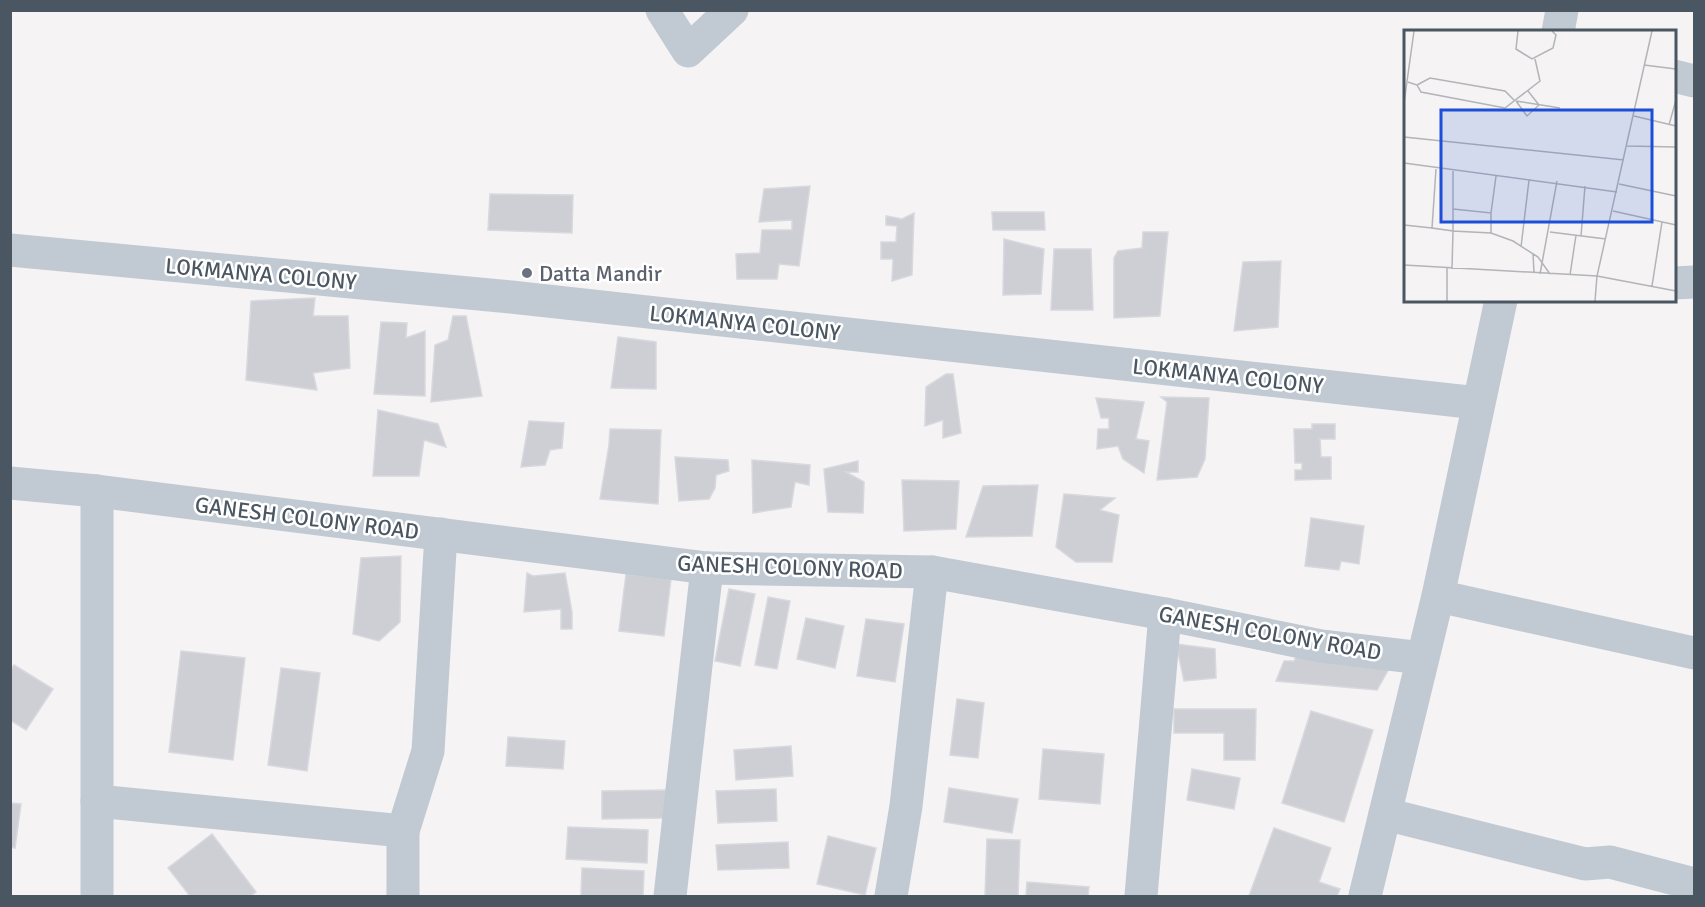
<svg xmlns="http://www.w3.org/2000/svg" width="1705" height="907" viewBox="0 0 1705 907" font-family="Signika,sans-serif">
<rect width="100%" height="100%" fill="#f5f3f3"/>
<g fill="#cdcfd5" stroke="#d7d9de" stroke-width="1.5">
<polygon points="810,186 799,266 779,264 777,279 737,279 736,254 760,253 762,230 792,230 792,220 759,222 764,189"/>
<polygon points="490,194 573,195 572,233 488,230"/>
<polygon points="992,212 1044,212 1045,230 993,230"/>
<polygon points="914,213 912,275 892,281 893,259 881,259 881,242 896,242 897,226 886,225 886,216 902,219"/>
<polygon points="1143,232 1168,232 1160,316 1114,318 1114,258 1118,251 1142,248"/>
<polygon points="1004,239 1044,249 1041,294 1003,295"/>
<polygon points="1054,249 1091,249 1093,310 1051,310"/>
<polygon points="1281,261 1278,327 1234,331 1243,262"/>
<polygon points="315,298 313,316 348,316 350,368 313,373 317,390 246,380 251,301"/>
<polygon points="453,316 466,316 482,396 431,402 435,345 448,340"/>
<polygon points="381,322 407,323 406,338 425,331 425,396 374,394"/>
<polygon points="618,337 656,342 656,389 611,388"/>
<polygon points="946,374 953,374 961,433 943,438 943,420 925,426 926,387"/>
<polygon points="1161,397 1209,398 1205,459 1197,477 1157,480 1167,402"/>
<polygon points="1096,398 1144,402 1136,439 1149,441 1144,473 1123,459 1118,446 1097,449 1098,429 1109,429 1109,418 1101,418"/>
<polygon points="378,410 438,424 446,447 424,440 419,476 373,476"/>
<polygon points="529,421 564,423 562,448 550,450 545,465 521,467"/>
<polygon points="1312,424 1335,424 1335,439 1320,439 1321,457 1331,457 1331,479 1295,480 1295,470 1302,470 1302,463 1295,463 1294,429 1312,429"/>
<polygon points="610,429 661,430 658,504 600,499 609,445"/>
<polygon points="675,457 728,460 729,471 716,475 715,488 709,499 679,501"/>
<polygon points="752,460 810,465 809,485 795,482 791,507 753,513"/>
<polygon points="858,461 858,472 846,472 864,482 863,513 828,512 824,469"/>
<polygon points="902,480 959,481 956,529 904,531"/>
<polygon points="1038,485 1032,536 966,537 983,486"/>
<polygon points="1064,494 1115,498 1100,510 1119,515 1112,562 1076,562 1056,547"/>
<polygon points="1311,518 1364,526 1359,564 1341,561 1339,570 1305,566"/>
<polygon points="401,556 400,622 379,641 353,634 361,558"/>
<polygon points="527,573 533,576 565,573 572,612 572,629 561,629 561,609 524,612"/>
<polygon points="626,574 671,579 664,636 619,631"/>
<polygon points="729,589 755,594 740,666 715,661"/>
<polygon points="768,597 790,601 777,669 755,665"/>
<polygon points="806,618 844,626 835,668 797,659"/>
<polygon points="866,619 904,624 895,682 857,676"/>
<polygon points="1176,644 1215,649 1216,678 1184,681"/>
<polygon points="1299,650 1394,660 1377,690 1276,681 1284,661 1294,661"/>
<polygon points="181,651 245,658 233,760 169,752"/>
<polygon points="14,665 53,689 26,730 10,720 10,671"/>
<polygon points="281,668 320,673 307,771 268,765"/>
<polygon points="957,699 984,703 978,758 950,755"/>
<polygon points="1174,709 1256,709 1255,760 1224,760 1224,733 1174,733"/>
<polygon points="1311,711 1373,730 1344,822 1282,803"/>
<polygon points="508,737 565,741 563,769 506,766"/>
<polygon points="791,746 793,776 736,780 734,750"/>
<polygon points="1043,749 1104,754 1100,804 1039,799"/>
<polygon points="1192,769 1240,778 1234,809 1187,800"/>
<polygon points="949,788 1018,799 1012,833 944,822"/>
<polygon points="776,789 777,821 718,823 716,791"/>
<polygon points="666,790 666,818 602,819 602,791"/>
<polygon points="10,803 21,804 15,848 10,847"/>
<polygon points="568,827 648,830 647,863 566,859"/>
<polygon points="1274,828 1331,848 1319,882 1340,889 1337,896 1249,896"/>
<polygon points="212,834 256,892 250,896 190,896 168,868"/>
<polygon points="828,836 876,848 865,895 817,884"/>
<polygon points="987,839 1020,840 1018,896 985,896"/>
<polygon points="788,842 789,868 718,870 716,845"/>
<polygon points="582,868 644,871 643,896 581,896"/>
<polygon points="1027,882 1089,887 1088,896 1026,896"/>
</g>
<g fill="none" stroke-linecap="round" stroke-linejoin="round">
<g stroke="#c1cad2" stroke-width="33">
<polyline points="662,10 688,51 732,10"/>
<polyline points="1558,32 1562,10"/>
<polyline points="1674,76 1694,81"/>
<polyline points="10,250 511,297 1478,403"/>
<polyline points="1674,283 1694,282"/>
<polyline points="10,483 97,491 707,568 932,572 1165,614 1321,646 1422,658"/>
<polyline points="1438,596 1694,653"/>
<polyline points="97,801 403,831 428,751 441,534"/>
<polyline points="1385,814 1585,864 1610,862 1694,884"/>
<polyline points="97,896 97,491"/>
<polyline points="403,896 403,831"/>
<polyline points="670,896 707,568"/>
<polyline points="891,896 906,806 932,572"/>
<polyline points="1141,896 1165,614"/>
<polyline points="1365,896 1438,596 1501,300"/>
</g>
</g>
<circle fill="#6b7280" stroke="#fff" stroke-width="2" cx="527" cy="273" r="6"/>
<g text-anchor="middle" dominant-baseline="central" stroke-width="5" stroke-linejoin="round" paint-order="stroke">
<g font-size="22" fill="#5b616d" stroke="#fff" text-anchor="start">
<text x="539" y="273">Datta Mandir</text>
</g>
<g font-size="22" fill="#4a5661" stroke="#fff">
<text transform="translate(261 274) rotate(5)">LOKMANYA COLONY</text>
<text transform="translate(745 323) rotate(6)">LOKMANYA COLONY</text>
<text transform="translate(1228 376) rotate(6)">LOKMANYA COLONY</text>
<text transform="translate(307 518) rotate(7)">GANESH COLONY ROAD</text>
<text transform="translate(790 567) rotate(2)">GANESH COLONY ROAD</text>
<text transform="translate(1270 633) rotate(10)">GANESH COLONY ROAD</text>
</g>
</g>
<g transform="translate(1404 30)">
<rect width="272" height="272" fill="#f5f3f3"/>
<path fill="none" stroke="#b1b4b9" stroke-width="1.5" d="M114,1L112,19L128,29L149,18L152,5L148,1M240,35L272,39M4,52L13,55L17,62L101,78L136,51L131,29M13,55L26,48L101,61L111,71M112,71L123,86L135,75L124,61M112,71L156,78M0,73L10,1M230,86L272,96M265,95L272,70M0,107L220,130M223,116L272,117M0,133L213,162M32,139L28,198L49,201L48,239M49,141V201L87,203L109,211L134,227L146,244M215,154L272,166M49,179L87,183L92,146M209,181L272,195M0,195L28,198M146,202L202,209M87,203V183M177,206L181,156M117,217L125,150M129,224L130,243M0,235L193,246L272,261M43,238V271M136,244L153,151M166,245L172,205M248,256L258,192M191,271L193,246L248,1"/>
<path fill="#1d4ed8" fill-opacity="0.15" stroke="#1d4ed8" stroke-width="3" d="M37,80H248V192H37Z"/>
<rect width="272" height="272" fill="none" stroke="#4a5661" stroke-width="3"/>
</g>
<rect width="1705" height="907" fill="none" stroke="#4a5661" stroke-width="24"/>
</svg>
